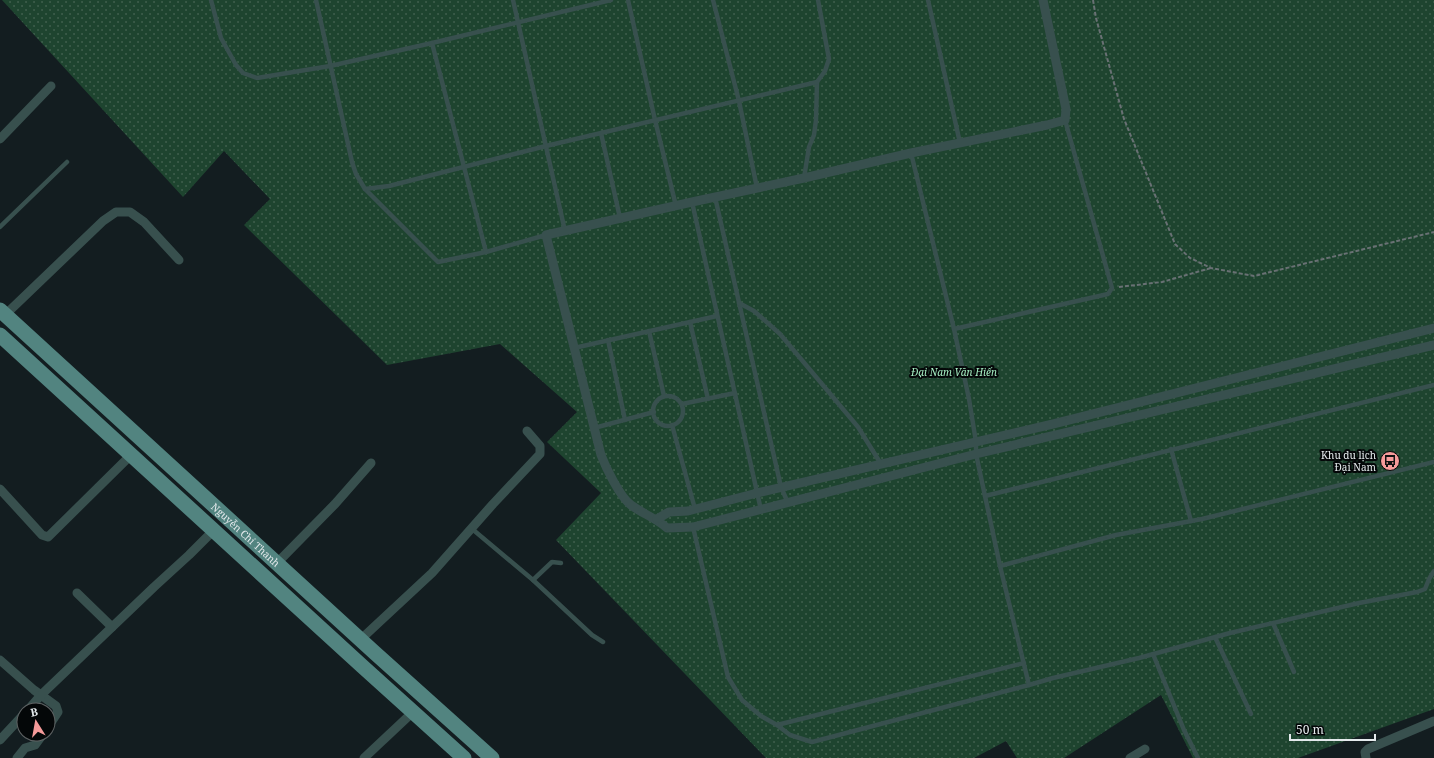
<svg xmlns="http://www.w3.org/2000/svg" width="1434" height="758" viewBox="0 0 1434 758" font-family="'Noto Serif',serif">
<defs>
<pattern id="park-dots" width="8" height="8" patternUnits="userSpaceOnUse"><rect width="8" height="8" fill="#1e442f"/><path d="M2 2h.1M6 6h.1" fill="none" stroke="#3f5f4d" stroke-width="1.8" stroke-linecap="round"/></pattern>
</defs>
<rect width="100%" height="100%" fill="#131d20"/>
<polygon fill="url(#park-dots)" points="2,0 1434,0 1434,709 1298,758 1193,758 1161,695 1064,758 1017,758 1006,741 974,758 766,758 556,540 601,493 547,442 577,412 500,344 387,365 244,225 270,199 224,151 183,197"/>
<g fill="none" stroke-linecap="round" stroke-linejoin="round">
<g stroke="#697174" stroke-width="2" stroke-dasharray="4 2" stroke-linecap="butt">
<polyline points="1093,0 1096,18 1124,119 1175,244 1190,258 1211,268 1254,276 1434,232"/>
<polyline points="1119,287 1162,282 1211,268"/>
</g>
<g stroke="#38504e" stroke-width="4.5">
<polyline points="211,0 221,38 236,65 243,73 257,78 330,66 432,43 611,0"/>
<polyline points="316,0 352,162 356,174 365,189 438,262 486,252 546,235"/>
<polyline points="513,0 565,231"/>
<polyline points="628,0 655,120 676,206"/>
<polyline points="713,0 739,101 757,188"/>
<polyline points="928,0 960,143"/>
<polyline points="432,43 486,252"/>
<polyline points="601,133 620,218"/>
<polyline points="804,178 809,147 814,135 816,120 817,82 825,71 829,59 818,0"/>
<polyline points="365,189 389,186 546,146 817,82"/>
<polyline points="715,197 781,487 788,503"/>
<polyline points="692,202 761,510"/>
<polyline points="0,227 67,162"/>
<polyline points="739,303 754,311 780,334 858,427 881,464"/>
<polyline points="690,322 708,399"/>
<polyline points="954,329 1108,294 1112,288 1065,120"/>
<polyline points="649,331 664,396"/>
<polyline points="608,340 625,420"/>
<polyline points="574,348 717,316"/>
<circle cx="668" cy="411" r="15"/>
<polyline points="682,404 735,393"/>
<polyline points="672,425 695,509"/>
<polyline points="594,428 654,412"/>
<polyline points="1171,449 1191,521"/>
<polyline points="985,496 1434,385"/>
<polyline points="693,527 728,677 742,700 761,716 777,725 790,735 812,742 1029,685 1000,566 976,454 976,442 969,399 954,329 911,153"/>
<polyline points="471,528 533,580 592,635 603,642"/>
<polyline points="1000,566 1116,535 1202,519 1434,462"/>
<polyline points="533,580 552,562 561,563"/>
<polyline points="1273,623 1294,672"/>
<polyline points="1215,637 1251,714"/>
<polyline points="1153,654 1184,730 1198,758"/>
<polyline points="1029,685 1053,678 1139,658 1230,633 1359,603 1417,592 1425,589 1429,579 1434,571"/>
<polyline points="777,725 1024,663"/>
</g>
<g stroke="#38504e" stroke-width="9">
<path d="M1043,0L1066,109L1065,120L1047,125L911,153L804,178L692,202L546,235L601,455C606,468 620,497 631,505C643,514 656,518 667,528L693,527L976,454L1434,345"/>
<polyline points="0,139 51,86"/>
<polyline points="5,315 103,221 116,212 130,212 144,222 179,260"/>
<polyline points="0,489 42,535 48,537 131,455"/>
<polyline points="657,519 669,512 688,511 757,493 1053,424 1434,328"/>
<polyline points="277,563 335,504 371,463"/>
<polyline points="77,593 112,627"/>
<polyline points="360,640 432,573 493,504 540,454 540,446 527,431"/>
<polyline points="0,660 34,690 56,706 58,712 48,727"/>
<polyline points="28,710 41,695 154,587 189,555 214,530"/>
<polyline points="0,740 24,714"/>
<polyline points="17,758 25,748 35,745 43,734"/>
<polyline points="364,758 413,712"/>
<polyline points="1130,758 1145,749"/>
<polyline points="1366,758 1365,752 1368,749 1434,721"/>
</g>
<g stroke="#528480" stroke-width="15">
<path id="s1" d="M0,310L375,653L492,758"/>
<polyline points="0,335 362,666 464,758"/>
</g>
</g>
<defs>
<symbol id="bus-disc" viewBox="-11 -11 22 22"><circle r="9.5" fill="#f59b9a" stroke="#040708"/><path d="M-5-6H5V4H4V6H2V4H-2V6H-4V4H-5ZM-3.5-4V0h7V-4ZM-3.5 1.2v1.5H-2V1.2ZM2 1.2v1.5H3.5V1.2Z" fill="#111"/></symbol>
</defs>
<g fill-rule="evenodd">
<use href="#bus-disc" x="1379" y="450" width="22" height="22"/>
</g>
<g text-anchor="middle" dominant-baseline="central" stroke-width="4" stroke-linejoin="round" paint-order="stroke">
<g font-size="10" font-style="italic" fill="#a6efc3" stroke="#040708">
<text x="954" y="372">Đại Nam Văn Hiến</text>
</g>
<g font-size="10" fill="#e4eaec" stroke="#040708" text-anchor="end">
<text x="1376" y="455">Khu du lịch<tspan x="1376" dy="12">Đại Nam</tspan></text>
</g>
<g font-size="10" fill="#e4eaec" stroke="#040708">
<text stroke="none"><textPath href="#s1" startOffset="333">Nguyễn Chí Thanh</textPath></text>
</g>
</g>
<g transform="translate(36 722) rotate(349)"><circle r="19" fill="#040708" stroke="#5e6263"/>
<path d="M0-3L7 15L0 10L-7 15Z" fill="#f59b9a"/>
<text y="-6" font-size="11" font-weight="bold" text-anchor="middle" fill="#e4eaec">B</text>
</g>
<path d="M1290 734v6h85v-6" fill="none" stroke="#e4eaec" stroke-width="2"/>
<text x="1296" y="734" font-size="12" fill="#e4eaec" stroke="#040708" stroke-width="3" paint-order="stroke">50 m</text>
</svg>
